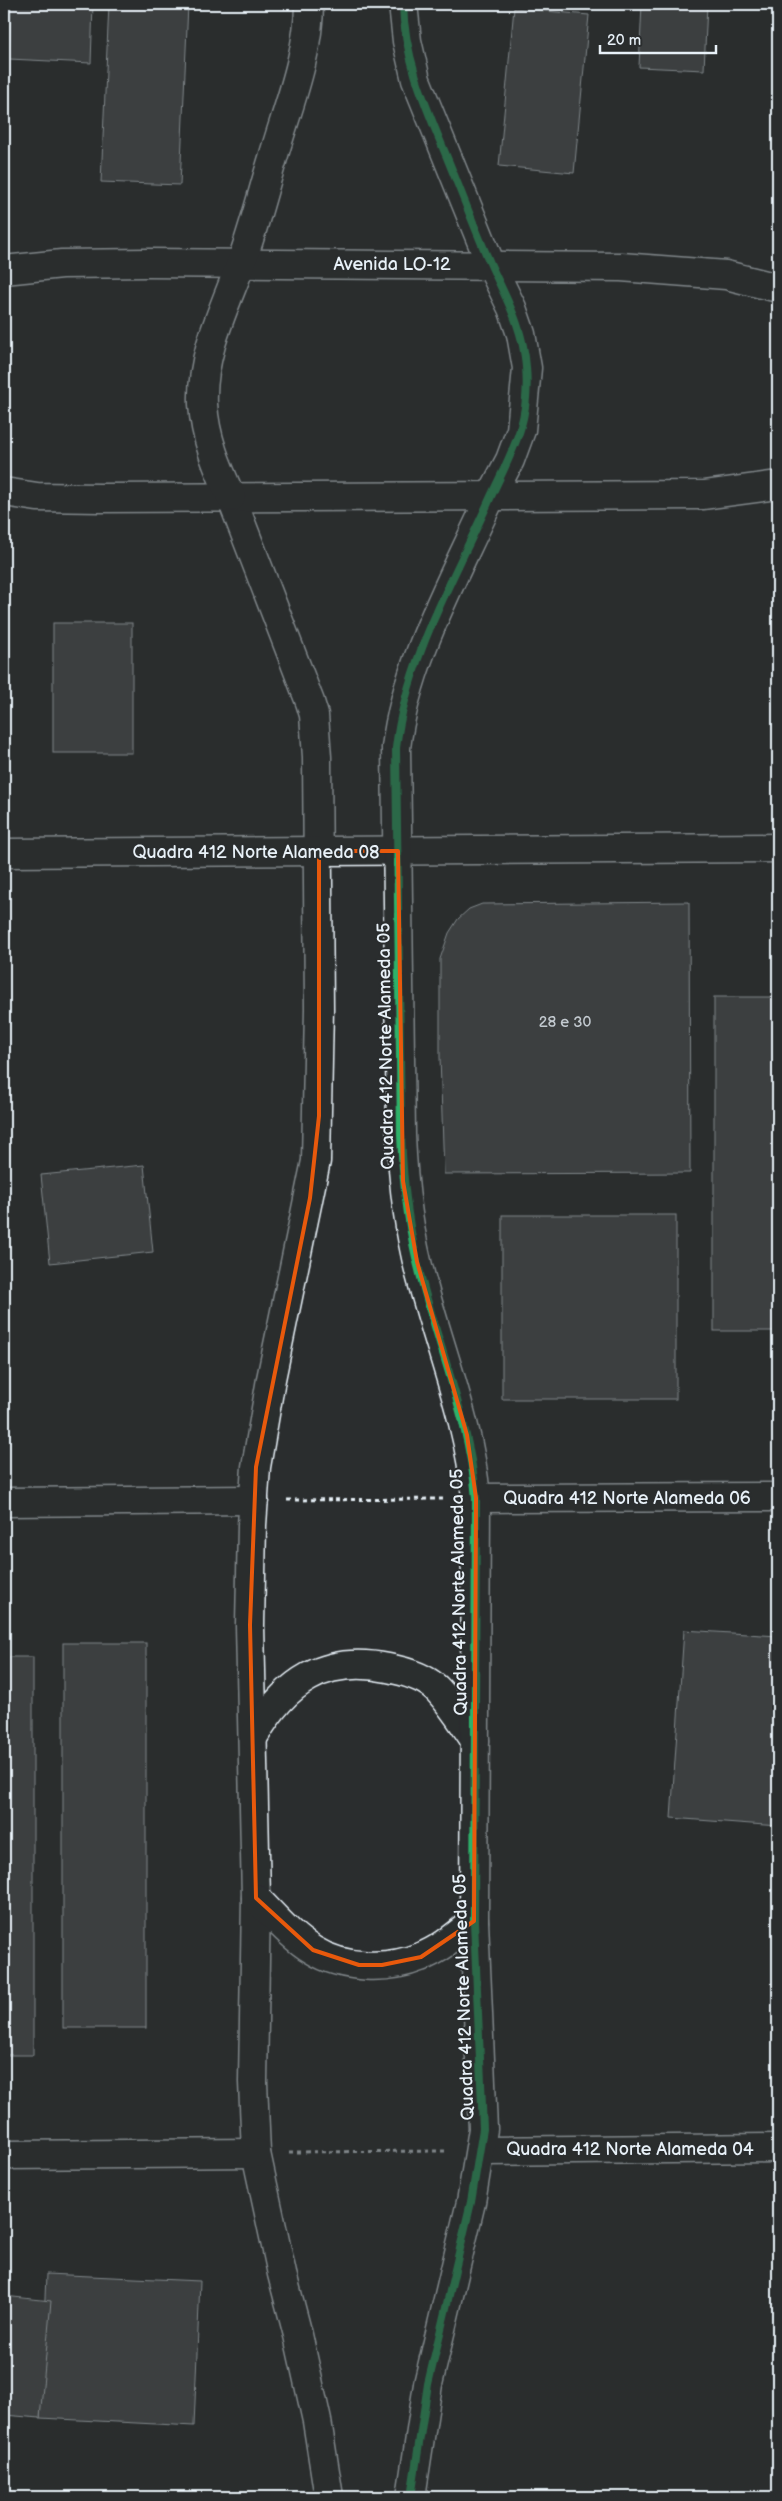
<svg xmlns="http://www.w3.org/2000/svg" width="782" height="2501" viewBox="0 0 782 2501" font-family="'Balsamiq Sans',sans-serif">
<rect width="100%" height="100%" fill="#2a2d2e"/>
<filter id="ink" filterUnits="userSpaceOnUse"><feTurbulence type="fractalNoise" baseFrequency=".02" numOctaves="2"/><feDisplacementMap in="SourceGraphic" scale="10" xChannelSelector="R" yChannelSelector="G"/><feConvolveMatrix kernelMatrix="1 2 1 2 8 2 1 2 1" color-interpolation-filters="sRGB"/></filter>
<g filter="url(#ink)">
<g fill="#535759" stroke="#e8f1f8">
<polygon points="11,4 93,4 91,63 9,59"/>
<polygon points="109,4 188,4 180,185 101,182"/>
<polygon points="642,4 707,4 704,70 639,67"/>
<polygon points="514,8 589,15 574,173 499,166"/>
<rect x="53" y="623" width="79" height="130"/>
<polygon points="689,902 690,1173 444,1174 440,1057 440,959 449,933 458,919 469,909 482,904"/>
<rect x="714" y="997" width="64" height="334"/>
<polygon points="144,1165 153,1252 50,1263 41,1175"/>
<rect x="502" y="1215" width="174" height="184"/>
<polygon points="684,1630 778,1636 778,1826 671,1818"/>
<rect x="63" y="1643" width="83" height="385"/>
<rect x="4" y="1657" width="29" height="398"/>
<polygon points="46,2274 200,2281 194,2426 40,2418"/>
<polygon points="4,2296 51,2301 40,2418 4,2415"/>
</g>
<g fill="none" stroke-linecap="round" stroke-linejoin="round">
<defs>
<g id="minor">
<polyline points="231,497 310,702 314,715 317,757 319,1009 316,1161 271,1379 256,1467 252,1525 250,1625 256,1898 253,2082 256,2153 282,2274 298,2335 317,2421 329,2497"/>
<polyline points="4,853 778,848"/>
<polyline points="476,1498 778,1497"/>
<polyline points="4,1502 254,1500"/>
<path d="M254,1736C285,1682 324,1655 388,1668C404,1671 423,1676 436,1688C451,1703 463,1723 475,1740"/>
<path d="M256,1898C274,1916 291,1937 313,1950C343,1969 388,1970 420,1957C440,1950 458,1934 474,1921"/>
<polyline points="481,2151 778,2148"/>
<polyline points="4,2155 256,2153"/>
<path d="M411,2497L428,2384L471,2202L483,2129L474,1921L476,1498C470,1425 442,1356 423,1285C409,1236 403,1186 401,1135L396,748C406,661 455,576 491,496"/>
</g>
<g id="tertiary">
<polyline points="403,4 407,41 416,80 491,265 512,308 521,334 527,368 521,430 510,460 491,496"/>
<polyline points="4,270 62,264 148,263 621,267 726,275 778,288"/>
<polyline points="4,492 37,497 100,498 704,495 778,485"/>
<path d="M231,497C217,466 205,438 203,404C201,355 223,311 240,266C253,231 262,194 273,158C287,109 309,56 309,4"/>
</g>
</defs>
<use href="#minor" stroke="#e8f1f8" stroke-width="31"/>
<use href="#tertiary" stroke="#e8f1f8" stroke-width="31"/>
<g stroke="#e8f1f8" stroke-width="3" stroke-dasharray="4 4" stroke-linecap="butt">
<polyline points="287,1500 443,1499"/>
<polyline points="289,2152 446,2151"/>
</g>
<use href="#minor" stroke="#2a2d2e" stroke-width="28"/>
<use href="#tertiary" stroke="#2a2d2e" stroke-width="28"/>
<defs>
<path id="cycleway" d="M403,4C404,59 427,109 448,160C462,194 475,229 490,263C506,299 523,326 526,367C531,425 510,454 488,503C452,582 406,661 396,748L401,1135C403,1186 409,1236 423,1285C442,1356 470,1425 476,1498L474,1921L483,2129L471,2202L428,2384L411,2497"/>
</defs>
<use href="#cycleway" stroke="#2a2d2e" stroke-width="11"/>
<use href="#cycleway" stroke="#2db169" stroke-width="8"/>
</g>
</g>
<path d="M0 0H782V2501H0ZM319,851H398L403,1181L417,1262L467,1435L476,1498L474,1921L421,1957L382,1965H359L313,1950L256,1898L250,1625L256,1467L310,1198L319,1116Z" fill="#2a2d2e" fill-opacity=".55" fill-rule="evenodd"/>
<path fill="none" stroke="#e8590c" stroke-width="4" stroke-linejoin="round" d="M319,851H398L403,1181L417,1262L467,1435L476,1498L474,1921L421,1957L382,1965H359L313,1950L256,1898L250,1625L256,1467L310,1198L319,1116Z"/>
<g text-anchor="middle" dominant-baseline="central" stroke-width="4" stroke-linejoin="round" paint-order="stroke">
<g font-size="15" fill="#c3cad0">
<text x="565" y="1022">28 e 30</text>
</g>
<g font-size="18" fill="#e8f1f8" stroke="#2a2d2e">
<text x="392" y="264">Avenida LO-12</text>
<text x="256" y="852">Quadra 412 Norte Alameda 08</text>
<text transform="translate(386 1046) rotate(-91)">Quadra 412 Norte Alameda 05</text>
<text x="627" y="1498">Quadra 412 Norte Alameda 06</text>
<text transform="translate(459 1592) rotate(-91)">Quadra 412 Norte Alameda 05</text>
<text transform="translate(464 1997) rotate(-92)">Quadra 412 Norte Alameda 05</text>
<text x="630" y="2149">Quadra 412 Norte Alameda 04</text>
</g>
</g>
<rect width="782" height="2501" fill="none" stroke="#2a2d2e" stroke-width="20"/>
<rect x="10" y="10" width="762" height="2481" fill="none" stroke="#e8f1f8" stroke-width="2" filter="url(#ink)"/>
<path d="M600 45v8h116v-8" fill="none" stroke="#e8f1f8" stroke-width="2.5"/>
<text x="607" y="45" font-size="15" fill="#e8f1f8" stroke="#2a2d2e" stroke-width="4" paint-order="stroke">20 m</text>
</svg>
